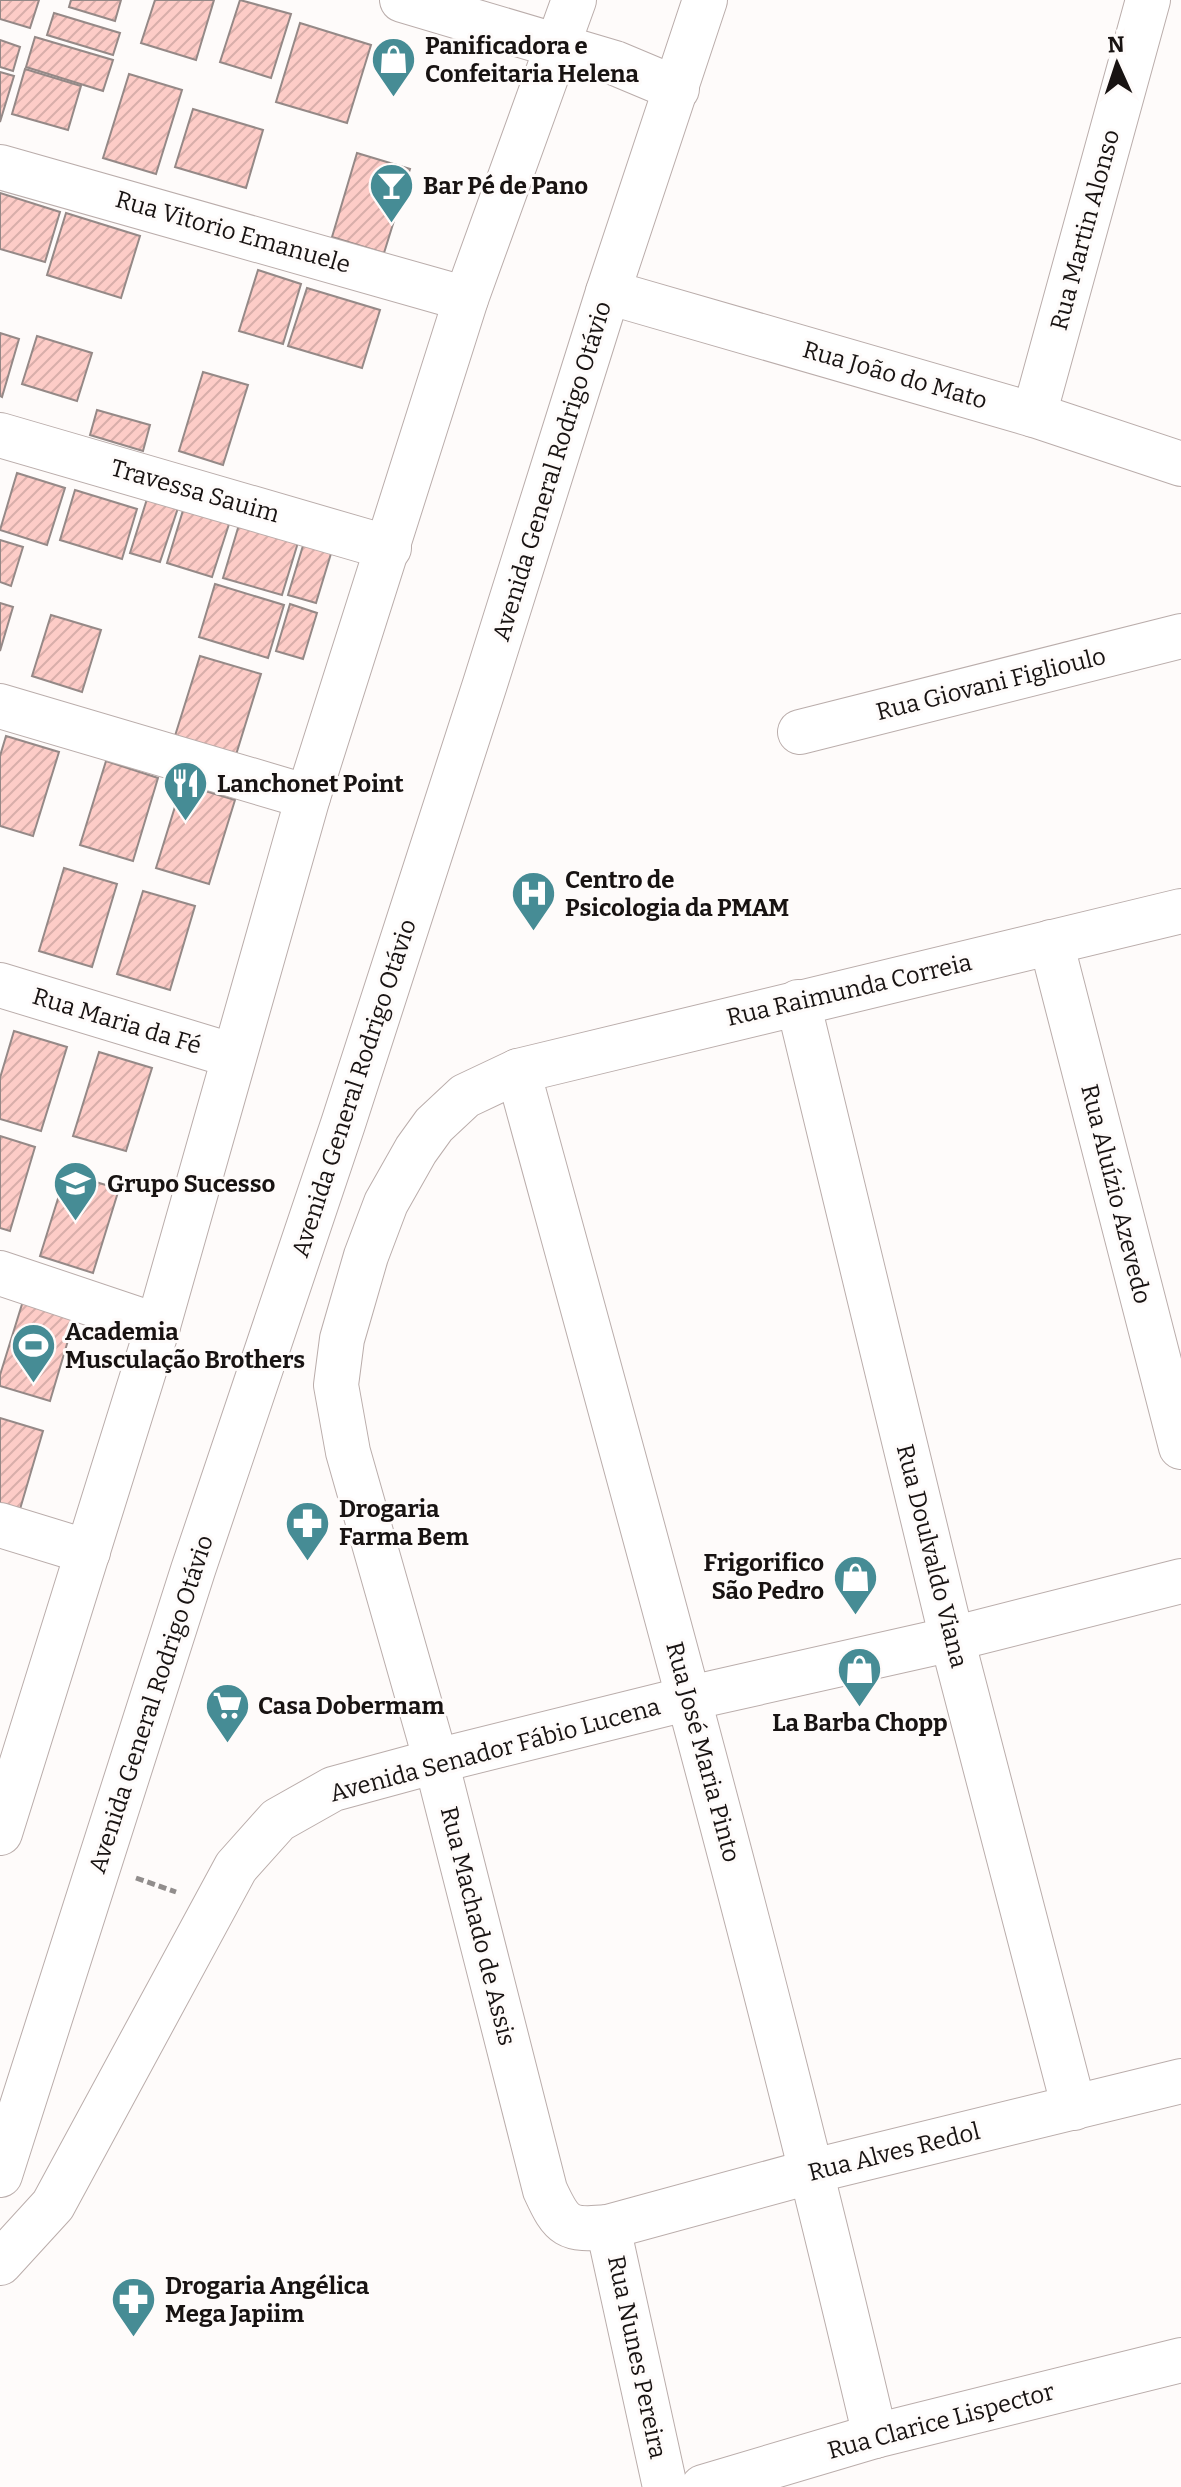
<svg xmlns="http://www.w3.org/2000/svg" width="1181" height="2487" viewBox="0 0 1181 2487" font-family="Bitter,serif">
<defs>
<pattern id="building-hatch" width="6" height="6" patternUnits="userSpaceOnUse" patternTransform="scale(2)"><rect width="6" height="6" fill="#fdccc7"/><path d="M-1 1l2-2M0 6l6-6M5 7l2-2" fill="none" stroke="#d8aeaa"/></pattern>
</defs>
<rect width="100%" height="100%" fill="#fefbfa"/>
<g fill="url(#building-hatch)" stroke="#958987" stroke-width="2">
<polygon points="0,0 39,0 30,28 0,19"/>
<polygon points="71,0 121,0 115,21 69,7"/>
<polygon points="155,0 214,0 196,60 141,43"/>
<polygon points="240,0 291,14 271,78 220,62"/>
<polygon points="54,13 120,33 113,55 47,35"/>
<polygon points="300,23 371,45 347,123 276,102"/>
<polygon points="35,37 113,60 103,91 26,67"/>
<polygon points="0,40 20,47 13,71 0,67"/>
<polygon points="25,69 81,86 68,130 12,114"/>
<polygon points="0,72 14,76 0,122"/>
<polygon points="129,74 182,90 156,174 103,158"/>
<polygon points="193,109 263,130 246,188 175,167"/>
<polygon points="357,153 410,169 384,253 332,237"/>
<polygon points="0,193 60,212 45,262 0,249"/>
<polygon points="66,213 140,236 121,298 47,275"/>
<polygon points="258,270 301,284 283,344 239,331"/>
<polygon points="307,288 380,310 362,368 288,346"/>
<polygon points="0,333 19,339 2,397 0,396"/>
<polygon points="37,336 92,353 77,401 22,384"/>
<polygon points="203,372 248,385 223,465 179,451"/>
<polygon points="97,410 150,425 143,451 90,435"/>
<polygon points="17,473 65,488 47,545 0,530"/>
<polygon points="75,490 137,509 122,559 60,540"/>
<polygon points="147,499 178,508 160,562 130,553"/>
<polygon points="184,507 230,521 212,577 167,563"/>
<polygon points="241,518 300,536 282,595 223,578"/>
<polygon points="305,539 333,547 316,603 288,595"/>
<polygon points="0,540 23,547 11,586 0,582"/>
<polygon points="215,584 284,605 268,658 199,637"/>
<polygon points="0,603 13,607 0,651"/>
<polygon points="290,604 317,613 303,659 276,651"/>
<polygon points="51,615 101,630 82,692 32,676"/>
<polygon points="200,656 261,674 235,758 174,739"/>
<polygon points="6,736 59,752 33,836 0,826 0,756"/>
<polygon points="106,761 158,778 133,861 80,845"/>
<polygon points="182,784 235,800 209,884 156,868"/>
<polygon points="64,868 117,884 92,967 39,951"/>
<polygon points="143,891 195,906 170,990 117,974"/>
<polygon points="14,1031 67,1047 41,1131 0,1119 0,1078"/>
<polygon points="99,1052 152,1068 126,1151 73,1136"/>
<polygon points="0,1136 35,1147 10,1231 0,1228"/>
<polygon points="66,1173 119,1189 93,1273 40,1256"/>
<polygon points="23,1301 75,1317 50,1401 0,1386 0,1375"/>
<polygon points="0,1418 43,1431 18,1516 0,1510"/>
</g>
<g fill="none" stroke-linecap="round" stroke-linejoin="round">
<defs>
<g id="minor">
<polyline points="402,0 615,63 677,89"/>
<polyline points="0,167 466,299"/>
<polyline points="608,292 1034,415 1181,464"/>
<polyline points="1034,415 1148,0"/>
<polyline points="0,435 389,548"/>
<polyline points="0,706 308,797"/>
<polyline points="800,732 1181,636"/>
<path d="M1181,911L518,1071L465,1096L434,1125L416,1150L386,1203L366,1256L342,1339L336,1385L348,1452L436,1761L545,2190C562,2227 567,2231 608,2227L813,2171L1181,2081"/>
<polyline points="1051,942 1181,1447"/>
<polyline points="0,985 234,1056"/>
<polyline points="798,1002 952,1639 1074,2108"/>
<path d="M518,1071C642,1525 768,1978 875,2436"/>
<polyline points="0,1273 158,1326"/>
<polyline points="0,1525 88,1552"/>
<polyline points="608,2227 665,2487"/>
<polyline points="0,2263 53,2205 236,1867 278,1820 333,1789 436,1761 690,1698 952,1639 1181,1581"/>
<polyline points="703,2487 875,2436 1181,2360"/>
</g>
<g id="major">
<polyline points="0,1833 158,1326 308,797 466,299 574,0"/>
<polyline points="0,2175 193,1570 343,1124 485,684 608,292 705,0"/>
</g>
</defs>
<use href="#minor" stroke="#baadab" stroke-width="46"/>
<use href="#major" stroke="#baadab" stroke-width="46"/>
<polyline stroke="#918d8c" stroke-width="5" stroke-dasharray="8 4" stroke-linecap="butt" points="136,1878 176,1892"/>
<use href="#minor" stroke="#fff" stroke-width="44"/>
<use href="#major" stroke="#fff" stroke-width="44"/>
</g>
<defs>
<symbol id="shop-pin" viewBox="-11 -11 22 30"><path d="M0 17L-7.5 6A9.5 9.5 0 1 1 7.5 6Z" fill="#468c95" stroke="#fefbfa"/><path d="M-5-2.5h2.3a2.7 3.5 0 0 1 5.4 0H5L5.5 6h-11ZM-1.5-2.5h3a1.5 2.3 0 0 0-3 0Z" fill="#fff"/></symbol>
<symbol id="bar-pin" viewBox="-11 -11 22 30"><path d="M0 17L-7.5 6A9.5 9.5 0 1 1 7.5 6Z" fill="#468c95" stroke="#fefbfa"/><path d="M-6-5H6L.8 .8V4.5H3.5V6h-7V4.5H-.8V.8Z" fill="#fff"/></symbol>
<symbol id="restaurant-pin" viewBox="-11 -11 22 30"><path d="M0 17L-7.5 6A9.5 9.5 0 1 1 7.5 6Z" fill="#468c95" stroke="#fefbfa"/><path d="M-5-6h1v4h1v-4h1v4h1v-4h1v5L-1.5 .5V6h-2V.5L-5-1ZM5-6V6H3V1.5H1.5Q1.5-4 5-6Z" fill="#fff"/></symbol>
<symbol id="hospital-pin" viewBox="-11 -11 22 30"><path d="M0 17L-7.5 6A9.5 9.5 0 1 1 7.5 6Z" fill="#468c95" stroke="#fefbfa"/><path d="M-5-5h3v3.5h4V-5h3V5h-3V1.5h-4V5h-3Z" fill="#fff"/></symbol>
<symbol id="school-pin" viewBox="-11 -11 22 30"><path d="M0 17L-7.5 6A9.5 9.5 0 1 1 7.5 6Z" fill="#468c95" stroke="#fefbfa"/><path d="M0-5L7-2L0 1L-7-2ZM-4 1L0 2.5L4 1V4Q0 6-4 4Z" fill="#fff"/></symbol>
<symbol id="stadium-pin" viewBox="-11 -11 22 30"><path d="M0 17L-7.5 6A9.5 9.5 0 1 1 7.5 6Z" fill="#468c95" stroke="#fefbfa"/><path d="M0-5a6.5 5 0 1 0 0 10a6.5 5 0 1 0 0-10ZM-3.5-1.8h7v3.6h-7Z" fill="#fff"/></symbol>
<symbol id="pharmacy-pin" viewBox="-11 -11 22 30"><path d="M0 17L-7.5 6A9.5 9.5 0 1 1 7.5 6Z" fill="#468c95" stroke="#fefbfa"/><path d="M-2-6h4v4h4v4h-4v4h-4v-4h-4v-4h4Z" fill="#fff"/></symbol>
<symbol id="supermarket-pin" viewBox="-11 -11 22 30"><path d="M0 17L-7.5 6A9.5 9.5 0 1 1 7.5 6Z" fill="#468c95" stroke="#fefbfa"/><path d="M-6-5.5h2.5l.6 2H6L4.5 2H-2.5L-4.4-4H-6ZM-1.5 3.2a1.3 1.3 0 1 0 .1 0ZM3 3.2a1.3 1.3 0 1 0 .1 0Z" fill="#fff"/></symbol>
</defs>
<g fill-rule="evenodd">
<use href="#shop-pin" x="368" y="34" width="51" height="69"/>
<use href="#bar-pin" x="366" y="160" width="51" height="69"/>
<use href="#restaurant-pin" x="160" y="758" width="51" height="69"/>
<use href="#hospital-pin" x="508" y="868" width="51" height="69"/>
<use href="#school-pin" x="50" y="1158" width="51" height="69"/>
<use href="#stadium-pin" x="8" y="1320" width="51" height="69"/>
<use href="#pharmacy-pin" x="282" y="1498" width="51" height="69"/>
<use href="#shop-pin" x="830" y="1552" width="51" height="69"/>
<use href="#shop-pin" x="834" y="1644" width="51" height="69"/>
<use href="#supermarket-pin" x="202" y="1680" width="51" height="69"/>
<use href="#pharmacy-pin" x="108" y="2274" width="51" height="69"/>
</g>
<g text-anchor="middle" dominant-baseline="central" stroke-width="6" stroke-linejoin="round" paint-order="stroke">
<g font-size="24" font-weight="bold" fill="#181312" stroke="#fefbfa" text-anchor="start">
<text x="425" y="46">Panificadora e<tspan x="425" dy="28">Confeitaria Helena</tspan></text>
<text x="423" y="186">Bar Pé de Pano</text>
<text x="217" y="784">Lanchonet Point</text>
<text x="565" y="880">Centro de<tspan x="565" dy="28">Psicologia da PMAM</tspan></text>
<text x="107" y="1184">Grupo Sucesso</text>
<text x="65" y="1332">Academia<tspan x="65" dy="28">Musculação Brothers</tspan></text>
<text x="339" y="1509">Drogaria<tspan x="339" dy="28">Farma Bem</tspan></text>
<text x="824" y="1563" text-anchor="end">Frigorifico<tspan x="824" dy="28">São Pedro</tspan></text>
<text x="258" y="1706">Casa Dobermam</text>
<text x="860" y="1723" text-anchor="middle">La Barba Chopp</text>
<text x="165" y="2286">Drogaria Angélica<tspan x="165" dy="28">Mega Japiim</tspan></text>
</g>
<g font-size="24" fill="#181312" stroke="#fefbfa">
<text transform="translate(1085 230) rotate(-75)">Rua Martin Alonso</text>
<text transform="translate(233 232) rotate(16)">Rua Vitorio Emanuele</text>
<text transform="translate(895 375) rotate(16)">Rua João do Mato</text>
<text transform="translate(552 471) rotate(-73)">Avenida General Rodrigo Otávio</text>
<text transform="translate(195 491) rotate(16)">Travessa Sauim</text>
<text transform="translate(991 684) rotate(-14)">Rua Giovani Figlioulo</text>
<text transform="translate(849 990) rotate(-13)">Rua Raimunda Correia</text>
<text transform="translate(117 1021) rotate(17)">Rua Maria da Fé</text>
<text transform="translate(354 1088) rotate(-72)">Avenida General Rodrigo Otávio</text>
<text transform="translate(1116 1194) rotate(76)">Rua Aluízio Azevedo</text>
<text transform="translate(932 1556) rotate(76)">Rua Doulvaldo Viana</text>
<text transform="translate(151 1704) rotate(-72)">Avenida General Rodrigo Otávio</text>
<text transform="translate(495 1750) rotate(-15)">Avenida Senador Fábio Lucena</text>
<text transform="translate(703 1752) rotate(75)">Rua José Maria Pinto</text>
<text transform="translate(478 1926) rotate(76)">Rua Machado de Assis</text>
<text transform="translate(894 2152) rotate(-14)">Rua Alves Redol</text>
<text transform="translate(637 2357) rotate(78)">Rua Nunes Pereira</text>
<text transform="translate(941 2421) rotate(-15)">Rua Clarice Lispector</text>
</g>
</g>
<g transform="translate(1117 64) rotate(357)" stroke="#fefbfa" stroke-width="6" paint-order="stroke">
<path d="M0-6L14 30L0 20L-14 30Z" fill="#181312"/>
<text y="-12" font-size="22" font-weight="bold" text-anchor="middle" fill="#181312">N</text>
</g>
</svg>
